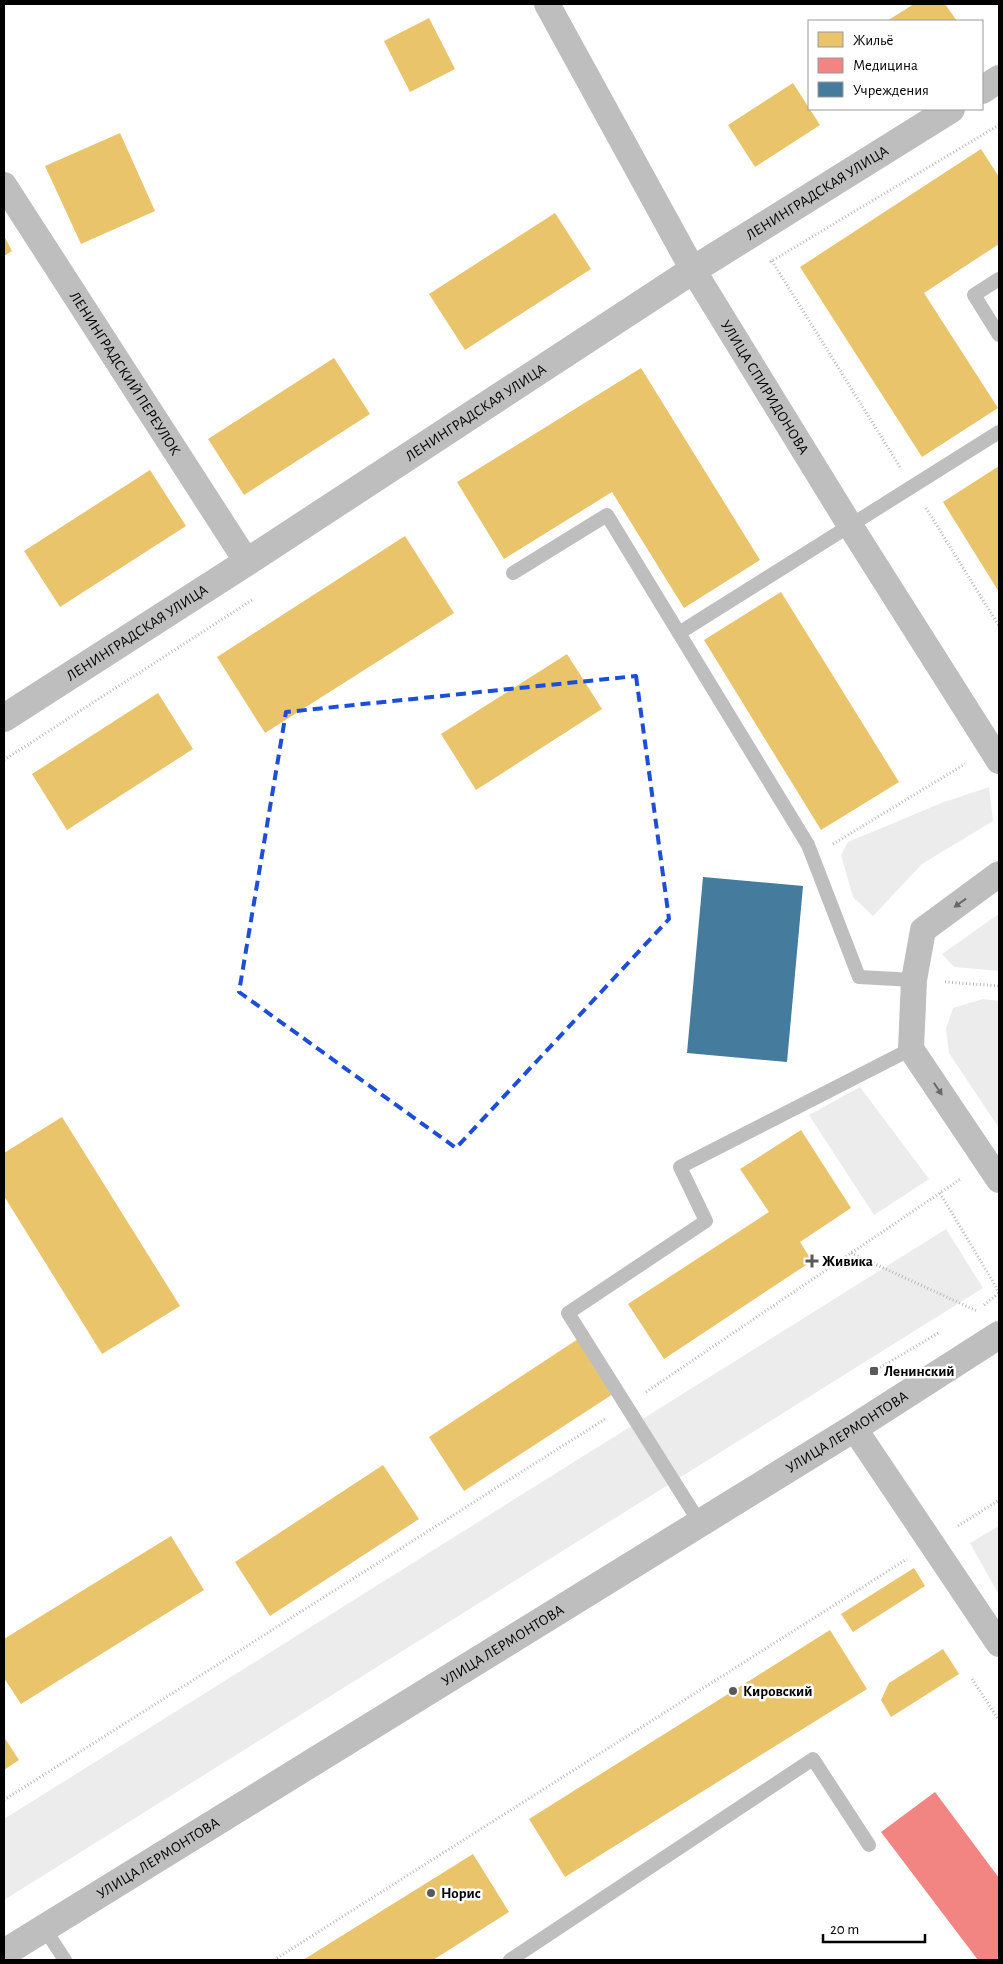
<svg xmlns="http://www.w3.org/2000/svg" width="1003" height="1964" viewBox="0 0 1003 1964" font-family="'Alegreya Sans',sans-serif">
<rect width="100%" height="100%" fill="#fff"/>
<g fill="#ececec">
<polygon points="989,787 993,821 922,864 873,916 853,897 841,855 848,842 944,802"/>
<polygon points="999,914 999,971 954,967 942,954"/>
<polygon points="983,999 999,1001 999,1128 949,1053 946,1029 953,1008"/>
<polygon points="860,1087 929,1179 874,1215 809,1115"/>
<polygon points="946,1229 983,1288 4,1900 4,1819"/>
<polygon points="999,1526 999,1595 970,1543"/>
</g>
<g fill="#e9c46a">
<polygon points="914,4 945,4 957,21 887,21"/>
<polygon points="429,18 455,69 410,92 384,41"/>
<polygon points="793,83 820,125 755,167 728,125"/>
<polygon points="120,133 155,211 81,244 45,166"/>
<polygon points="981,149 999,177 999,244 924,293 998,408 922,457 800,267"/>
<polygon points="555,213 591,269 465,350 429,294"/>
<polygon points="4,236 12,251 4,256"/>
<polygon points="334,358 370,414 244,495 208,439"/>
<polygon points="641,368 760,560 684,608 612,492 504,559 457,482"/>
<polygon points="999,466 999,592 943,502"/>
<polygon points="150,470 186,526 60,607 24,551"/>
<polygon points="405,536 454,613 265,733 217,657"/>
<polygon points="781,592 899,782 821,830 704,640"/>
<polygon points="567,654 602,709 476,790 441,734"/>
<polygon points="158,693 193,749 67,830 32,774"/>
<polygon points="62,1117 180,1306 102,1354 4,1196 4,1153"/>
<polygon points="801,1130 851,1208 800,1242 812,1261 664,1359 628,1304 769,1212 740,1169"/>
<polygon points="578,1339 613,1394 464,1491 429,1437"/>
<polygon points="383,1465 419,1519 270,1616 235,1562"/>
<polygon points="171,1536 204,1590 21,1704 4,1678 4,1639"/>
<polygon points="914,1568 925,1586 853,1632 841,1614"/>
<polygon points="830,1630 867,1689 565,1877 529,1819"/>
<polygon points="943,1649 959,1674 891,1717 881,1700 889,1683"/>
<polygon points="4,1737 19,1760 4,1770"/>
<polygon points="473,1854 509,1912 433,1960 303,1960"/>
</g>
<polygon fill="#f28482" points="935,1792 999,1878 999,1960 978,1960 881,1832"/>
<polygon fill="#457b9d" points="703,877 803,886 787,1062 687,1053"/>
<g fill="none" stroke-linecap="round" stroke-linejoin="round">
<g stroke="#b9b9b9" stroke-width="3" stroke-dasharray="1 2.5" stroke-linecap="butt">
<polyline points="772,261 900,467"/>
<polyline points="770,262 999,125"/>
<polyline points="926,508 999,626"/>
<polyline points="4,760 252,600"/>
<polyline points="833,844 965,764"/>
<polyline points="945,982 999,986"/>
<polyline points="940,1193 999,1292"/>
<polyline points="851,1253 977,1311"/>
<polyline points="984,1305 999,1293"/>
<polyline points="874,1371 940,1332"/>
<polyline points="646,1392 962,1178"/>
<polyline points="958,1526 999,1500"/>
<polyline points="972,1679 999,1720"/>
<polyline points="4,1800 605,1419"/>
<polyline points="274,1960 907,1559"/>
</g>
<g stroke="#bebebe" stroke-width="14">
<polyline points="999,279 974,295 999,335"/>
<polyline points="513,573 607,515 808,845 859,977 914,980"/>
<polyline points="679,633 999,432"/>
<polyline points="700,1523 568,1313 706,1221 680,1167 911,1049"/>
<polyline points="44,1928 65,1960"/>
<polyline points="510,1960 813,1759 869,1845"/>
</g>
<g stroke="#bebebe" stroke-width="26">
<path id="s1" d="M547,4L693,270L851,527L999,761"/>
<path id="s2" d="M4,185L247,562"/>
<polyline points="999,874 923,930 914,980 911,1049 999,1180"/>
<polyline points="854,1428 999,1644"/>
</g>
<g stroke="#bebebe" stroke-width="28">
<polyline points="982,90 999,79"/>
<path id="s3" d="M4,718L247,562L693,270L951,109"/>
</g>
<path stroke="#bebebe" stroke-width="28" id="s4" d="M4,1953L854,1428L999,1335"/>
</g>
<defs><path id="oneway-solid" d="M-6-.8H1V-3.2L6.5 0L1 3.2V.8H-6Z" transform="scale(1.25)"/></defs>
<g fill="#686868">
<use href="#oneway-solid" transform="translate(960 903) rotate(144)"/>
<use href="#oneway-solid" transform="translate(938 1089) rotate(56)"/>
</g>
<path fill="none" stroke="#1d4ed8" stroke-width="4" stroke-dasharray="10 6" stroke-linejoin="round" d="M636,676L669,919L456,1148L239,992L286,712Z"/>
<g fill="#595959" stroke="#fff" stroke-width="2">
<path d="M809.5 1253.5h5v5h5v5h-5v5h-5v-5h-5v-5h5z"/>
<rect x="869" y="1366" width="10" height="10" rx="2.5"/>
<circle cx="733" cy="1691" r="5"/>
<circle cx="431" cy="1893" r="5"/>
</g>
<g text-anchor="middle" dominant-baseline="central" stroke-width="5" stroke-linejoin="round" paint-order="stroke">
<g font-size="15" fill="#000" stroke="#fff">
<text stroke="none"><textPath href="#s3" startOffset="968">ЛЕНИНГРАДСКАЯ УЛИЦА</textPath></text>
<text stroke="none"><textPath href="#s2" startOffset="224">ЛЕНИНГРАДСКИЙ ПЕРЕУЛОК</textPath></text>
<text stroke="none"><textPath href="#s1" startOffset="441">УЛИЦА СПИРИДОНОВА</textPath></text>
<text stroke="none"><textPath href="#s3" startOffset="562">ЛЕНИНГРАДСКАЯ УЛИЦА</textPath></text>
<text stroke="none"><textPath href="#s3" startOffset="158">ЛЕНИНГРАДСКАЯ УЛИЦА</textPath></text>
<text stroke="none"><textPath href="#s4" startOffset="991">УЛИЦА ЛЕРМОНТОВА</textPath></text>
<text stroke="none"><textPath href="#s4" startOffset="586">УЛИЦА ЛЕРМОНТОВА</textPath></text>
<text stroke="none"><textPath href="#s4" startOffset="181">УЛИЦА ЛЕРМОНТОВА</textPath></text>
</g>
<g font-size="15" font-weight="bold" fill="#000" stroke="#fff" text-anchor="start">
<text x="822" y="1261">Живика</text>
<text x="884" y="1371">Ленинский</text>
<text x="743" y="1691">Кировский</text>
<text x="441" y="1893">Норис</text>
</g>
</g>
<rect width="1003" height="1964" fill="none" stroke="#000000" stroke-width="10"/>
<rect x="808" y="20" width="175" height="90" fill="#ffffff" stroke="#999999"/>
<rect x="818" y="32" width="25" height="15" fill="#e9c46a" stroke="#999999"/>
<text x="853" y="45" font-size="15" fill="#000000">Жильё</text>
<rect x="818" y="58" width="25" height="15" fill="#f28482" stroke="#999999"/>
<text x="853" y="70" font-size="15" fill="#000000">Медицина</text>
<rect x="818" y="82" width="25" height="15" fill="#457b9d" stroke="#999999"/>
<text x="853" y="95" font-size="15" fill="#000000">Учреждения</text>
<path d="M823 1934v8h102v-8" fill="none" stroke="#000000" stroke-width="2.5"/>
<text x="830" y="1934" font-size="15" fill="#000000" stroke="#ffffff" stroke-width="4" paint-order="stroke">20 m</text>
</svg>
